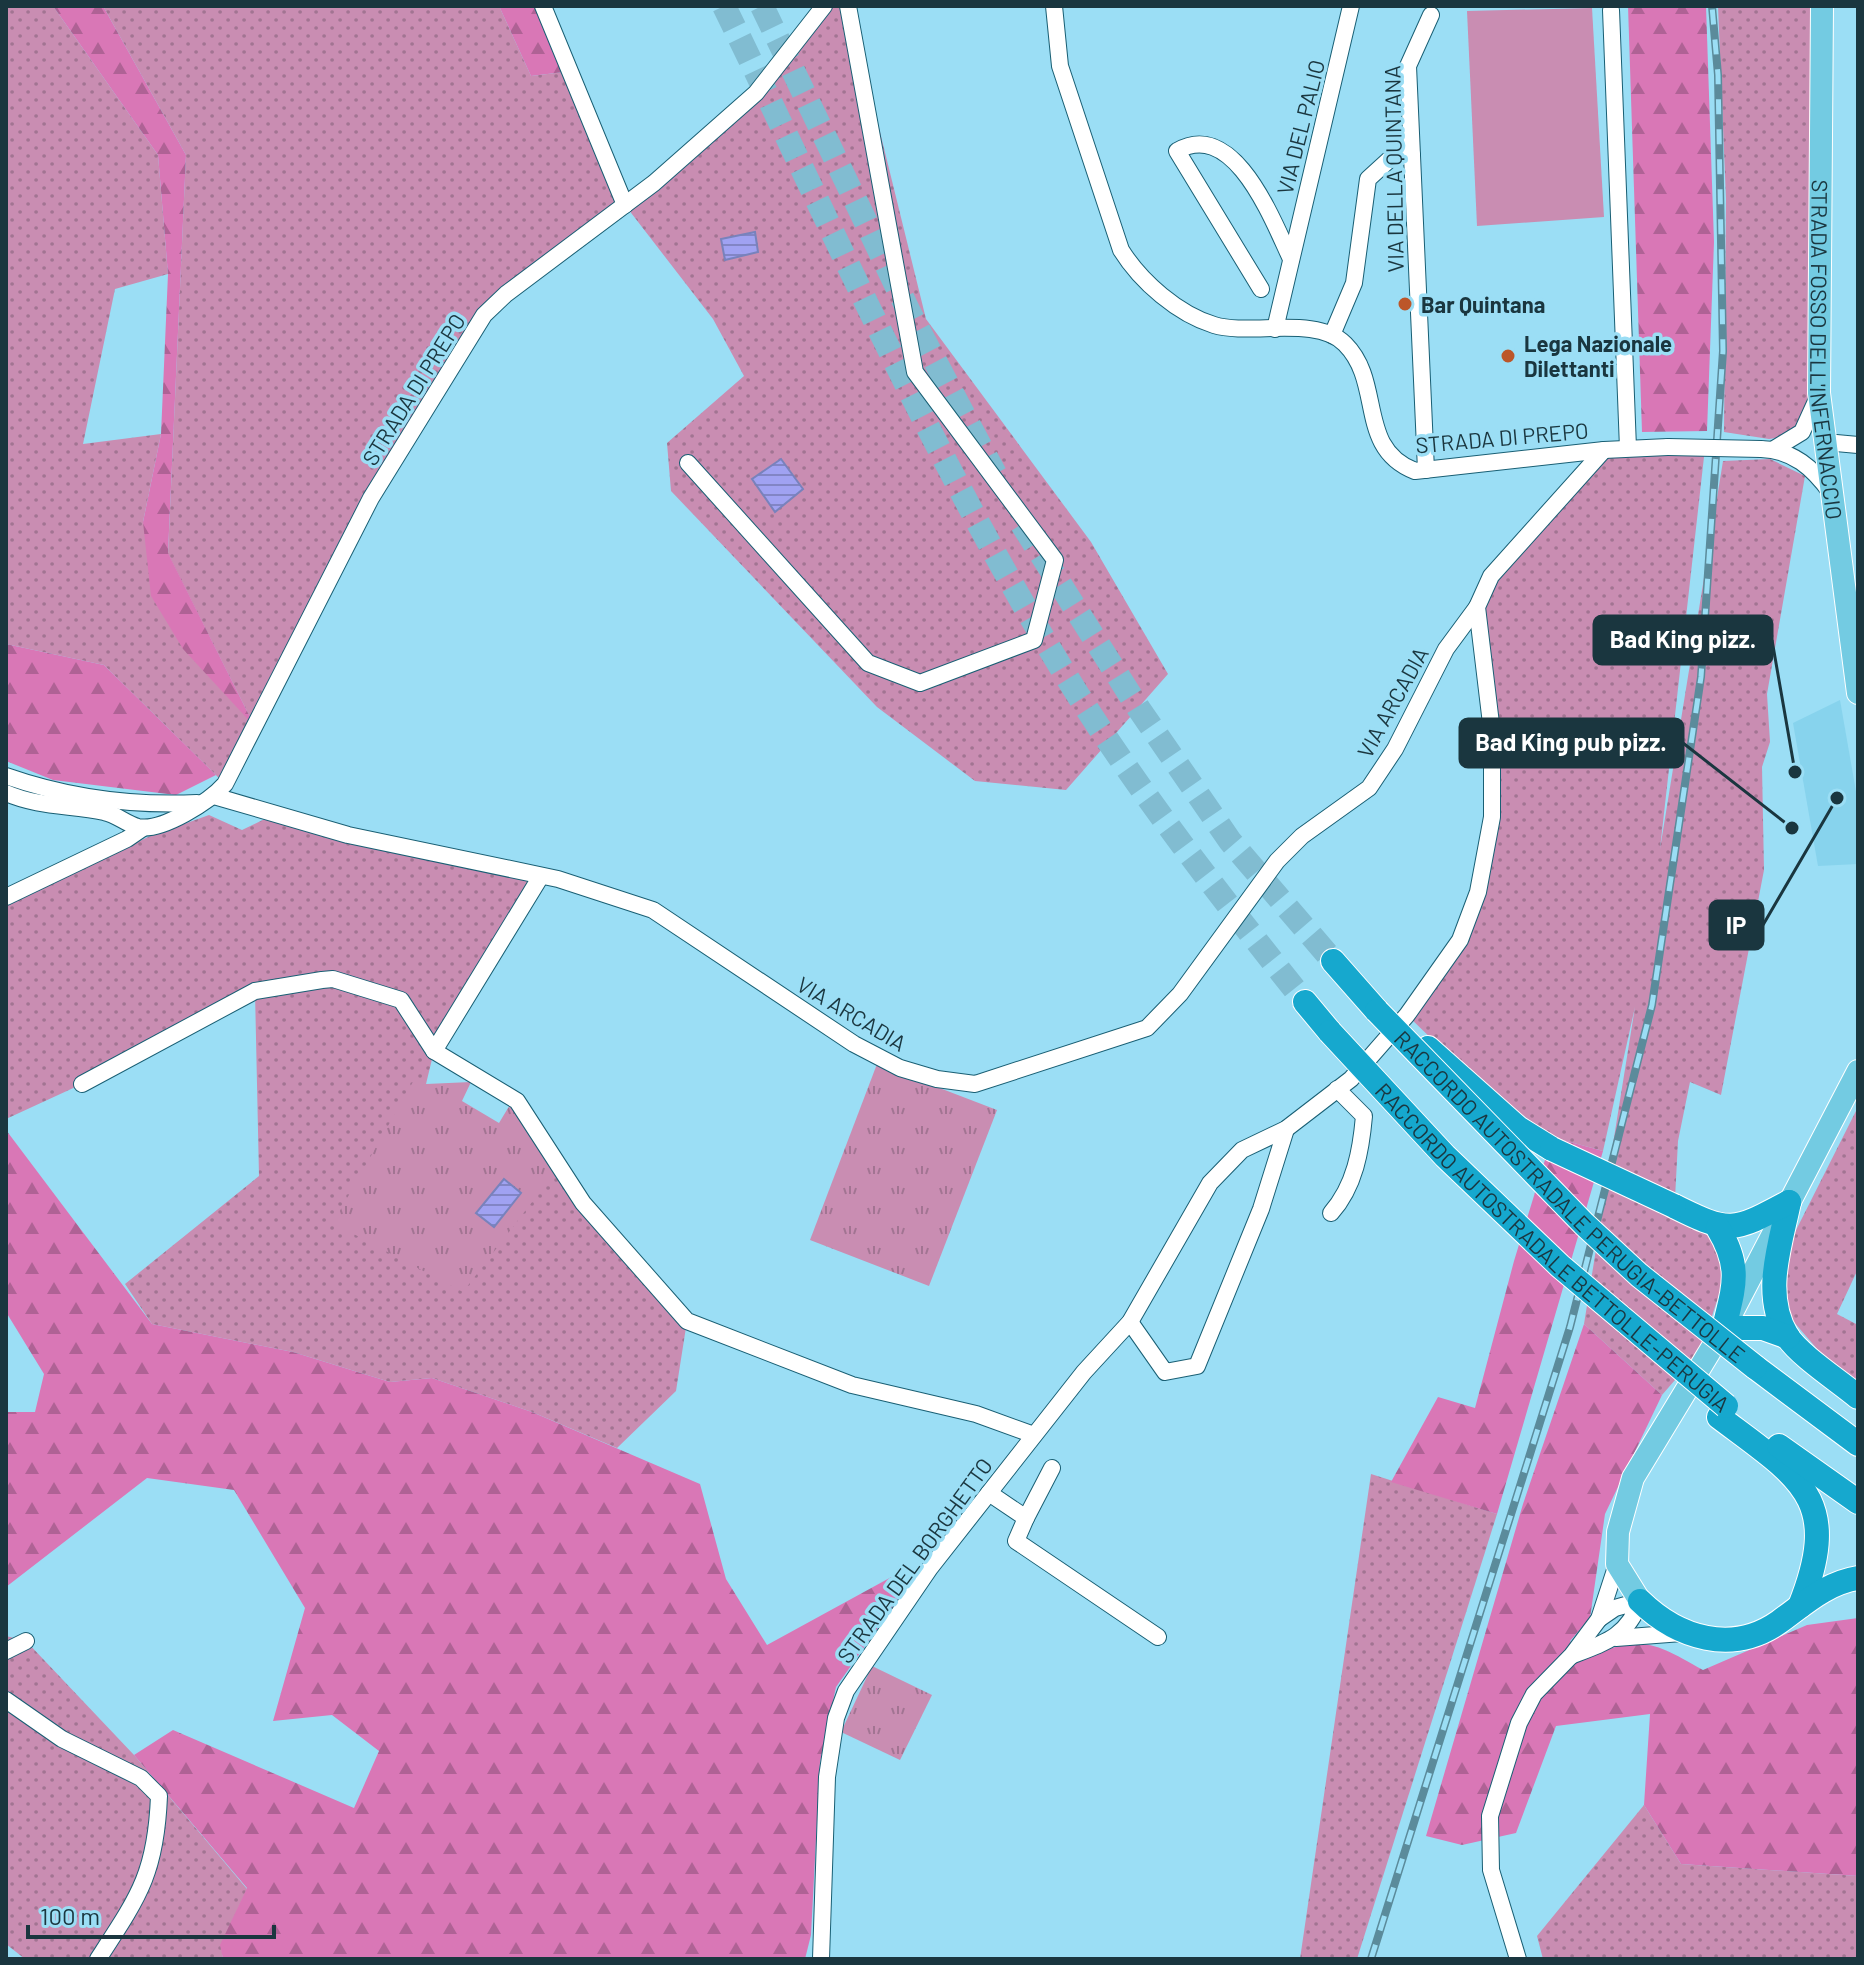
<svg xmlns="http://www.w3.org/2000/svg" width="1864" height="1965" viewBox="0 0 1864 1965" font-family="Barlow,sans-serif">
<defs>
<pattern id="grass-dots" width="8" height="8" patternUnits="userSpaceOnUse" patternTransform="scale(2)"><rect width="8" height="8" fill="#c98db2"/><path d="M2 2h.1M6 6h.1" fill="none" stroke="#a27492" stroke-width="1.8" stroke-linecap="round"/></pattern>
<pattern id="forest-firs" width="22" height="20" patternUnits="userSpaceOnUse" patternTransform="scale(2)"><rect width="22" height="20" fill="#d977b6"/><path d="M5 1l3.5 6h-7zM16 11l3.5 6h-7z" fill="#af6295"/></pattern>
<pattern id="park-tufts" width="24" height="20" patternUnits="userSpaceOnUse" patternTransform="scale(2)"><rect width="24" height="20" fill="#c98db2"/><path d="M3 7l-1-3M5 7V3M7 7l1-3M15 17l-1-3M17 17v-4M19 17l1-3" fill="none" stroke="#a27492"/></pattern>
<pattern id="water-rules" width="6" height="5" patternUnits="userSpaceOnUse" patternTransform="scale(2)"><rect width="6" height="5" fill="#a0a2f2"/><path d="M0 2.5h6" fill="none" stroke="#8285c5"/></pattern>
</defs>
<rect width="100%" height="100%" fill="#9bdef5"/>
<polygon fill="#87d3ed" points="1840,700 1858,803 1858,864 1818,866 1793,723"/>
<g fill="url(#grass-dots)">
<polygon points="6,6 53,6 158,155 168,274 115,289 83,444 161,434 143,522 253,723 168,554 186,155 103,6 499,6 531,76 572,71 626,204 756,93 824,6 849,6 926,319 1091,542 1168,674 1066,790 975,781 877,707 671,491 667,443 744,376 713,319 625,205 506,294 371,498 225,784 104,665 6,644"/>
<polygon points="1718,6 1817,6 1815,389 1807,416 1788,436 1769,439 1724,432 1726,199"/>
<polygon points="1705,448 1660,849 1723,461 1770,459 1805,476 1767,694 1770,742 1762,767 1764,870 1721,1095 1690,1082 1678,1141 1674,1218 1711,1237 1727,1270 1701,1350 1662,1395 1584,1324 1635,1007 1603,1151 1552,1137 1469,1075 1407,1015 1459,940 1492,817 1478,633 1491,576 1604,450"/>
<polygon points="275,814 541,876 434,1051 426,1084 555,1172 687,1321 676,1391 617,1448 532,1412 432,1378 390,1382 293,1352 152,1324 125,1284 259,1176 255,992 82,1084 6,1119 6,906 148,837 209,815 242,830"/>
<polygon points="1858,1107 1858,1269 1837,1314 1858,1325 1858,1385 1824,1357 1781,1307 1789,1244"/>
<polygon points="1371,1474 1497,1514 1357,1959 1300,1959"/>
<polygon points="6,1636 26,1641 134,1755 247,1889 221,1945 223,1959 25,1959 6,1944"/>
<polygon points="1644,1805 1681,1864 1858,1876 1858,1959 1543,1959 1537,1936"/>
</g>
<g fill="url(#forest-firs)">
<polygon points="53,6 103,6 186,155 168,553 255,727 183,649 151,596 143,522 161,434 168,274 158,155"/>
<polygon points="499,6 543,6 572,71 531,76"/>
<polygon points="1628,6 1706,6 1714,242 1707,431 1642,432"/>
<polygon points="6,644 104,665 216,775 176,795 53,780 6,761"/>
<polygon points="6,1130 152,1324 293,1352 390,1382 432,1378 532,1412 700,1484 726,1579 767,1645 895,1575 913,1578 836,1687 820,1762 811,1935 805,1959 223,1959 220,1945 247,1888 134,1755 173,1730 354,1808 379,1751 332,1715 273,1721 305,1608 234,1490 147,1478 6,1587 6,1412 35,1412 44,1374 6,1312"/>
<polygon points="1552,1137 1603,1151 1497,1514 1391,1482 1438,1397 1475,1408 1514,1261"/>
<path d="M1584,1324L1662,1395L1605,1514L1590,1618L1570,1641L1586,1657C1642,1635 1652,1641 1703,1670L1807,1625L1858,1618V1876L1681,1864L1644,1805L1650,1714L1556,1726L1516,1833L1462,1845L1426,1836L1523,1504Z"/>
</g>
<g fill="url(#park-tufts)">
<polygon points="877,1064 997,1110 929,1286 810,1240"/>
<polygon points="414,1080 426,1084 471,1082 462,1101 499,1123 511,1103 555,1172 463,1292 333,1223"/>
<polygon points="872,1666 932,1695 900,1760 841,1732"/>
</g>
<polygon fill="#c98db2" points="1592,8 1604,217 1477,226 1467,11"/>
<g fill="url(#water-rules)" stroke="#7882bc" stroke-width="2">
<polygon points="755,232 758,252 725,260 721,239"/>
<polygon points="781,459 803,489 775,512 752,479"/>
<polygon points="504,1179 521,1193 494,1227 476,1213"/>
</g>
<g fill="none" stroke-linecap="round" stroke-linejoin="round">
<g stroke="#81bcd1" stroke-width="24" stroke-dasharray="24 12" stroke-linecap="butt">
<path d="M724,6C837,237 941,477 1078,695C1147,803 1225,902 1305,1002"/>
<polyline points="762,6 910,314 995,474"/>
<polyline points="1022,524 1139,709 1230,841 1333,961"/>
</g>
<defs>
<g id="minor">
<polyline points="543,6 625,205"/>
<path d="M1054,6L1060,66L1121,250C1141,282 1178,314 1214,325C1250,336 1317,315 1345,344C1384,383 1356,448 1415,471L1604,450L1668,447"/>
<polyline points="1611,10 1628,448"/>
<path d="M1261,289L1177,151C1234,118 1272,219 1291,259"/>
<polyline points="1275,329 1351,6"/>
<polyline points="1332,335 1354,283 1368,179 1391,158 1412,155"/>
<polyline points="1825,442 1858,445"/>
<path d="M1761,449C1793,450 1813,468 1831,493"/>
<polyline points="1774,449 1802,432 1817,399"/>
<polyline points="688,463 868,663 920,683 1034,640 1055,560 915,372 848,6"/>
<polyline points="1426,470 1408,66 1431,15"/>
<path d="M6,776C66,797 133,806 197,803"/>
<path d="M6,793C38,807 71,805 104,812C116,814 126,824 138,827C162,832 210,801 225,784L371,498L484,315L506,294L654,183L756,93L824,6"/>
<polyline points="214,796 348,835 558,879 653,910 854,1044 900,1068 937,1079 975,1084 1147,1028 1180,994 1277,861 1302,836 1369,788 1395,749 1446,649 1477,607"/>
<polyline points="541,876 434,1051 517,1101 583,1203 687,1321 852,1385 976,1414 1034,1435"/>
<polyline points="6,897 127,839 143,828"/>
<polyline points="82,1084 255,991 322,980 333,979 401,1000 434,1051"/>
<path d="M1331,1213C1355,1186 1361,1150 1364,1116L1337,1089"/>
<polyline points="1130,1322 1165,1372 1197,1366 1261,1209 1286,1129"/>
<polyline points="989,1493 1026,1518 1016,1541 1158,1637"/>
<polyline points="1026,1518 1052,1468"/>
<polyline points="1616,1638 1682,1633"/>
<polyline points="6,1651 26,1641"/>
<path d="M1573,1655C1605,1643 1628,1636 1640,1601L1615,1608L1599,1619"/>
<path d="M6,1700L62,1739L141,1778L159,1796C156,1873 139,1896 98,1959"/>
<polyline points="821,1959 827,1777 836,1718 846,1691 930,1568 1084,1372 1130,1322 1210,1183 1242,1150 1286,1129 1351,1079 1407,1015 1460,940 1478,892 1492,817 1492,732 1477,607 1491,576 1604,450"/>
<polyline points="1518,1959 1491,1870 1490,1816 1519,1723 1534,1694 1572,1655 1599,1619 1617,1564"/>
</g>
<g id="major">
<path id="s1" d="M1822,6L1819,393L1858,693"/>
<polyline points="1640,1601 1617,1564 1618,1532 1633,1478 1724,1328 1858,1071"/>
</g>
<g id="highway">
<polyline points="1333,961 1377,1011"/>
<polyline points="1305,1002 1330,1032"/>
<polyline points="1428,1048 1518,1128 1552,1149"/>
<path d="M1789,1202C1780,1246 1762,1294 1787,1336C1799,1355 1839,1381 1858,1397"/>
<path d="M1674,1206C1730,1234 1733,1232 1789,1202"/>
<path d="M1718,1228C1742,1268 1734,1286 1724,1328H1763L1788,1337"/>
<polyline points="1755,1367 1858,1444"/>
<path d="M1719,1417C1800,1478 1843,1498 1800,1606"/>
<polyline points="1779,1446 1858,1502"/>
<path d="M1640,1601C1678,1638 1732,1655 1779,1622C1804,1604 1826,1583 1858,1578"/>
</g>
</defs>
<use href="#minor" stroke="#195f74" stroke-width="18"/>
<use href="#major" stroke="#fff" stroke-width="24"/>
<use href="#highway" stroke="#fff" stroke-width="26"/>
<use href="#minor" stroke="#fff" stroke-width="16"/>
<use href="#major" stroke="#73cbe2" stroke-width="22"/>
<use href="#highway" stroke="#16a8ce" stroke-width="24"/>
<defs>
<polyline id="rail" points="1371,1959 1570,1327 1652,1005 1701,677 1723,351 1718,75 1712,6"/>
</defs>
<use href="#rail" stroke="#5b8b9b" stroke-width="8"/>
<use href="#rail" stroke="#9bdef5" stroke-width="5" stroke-dasharray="15" stroke-linecap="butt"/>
<defs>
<polyline id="minor-bridge" points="1668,447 1761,449"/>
<g id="highway-bridge">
<path id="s2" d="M1377,1011L1584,1224L1639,1275L1755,1367"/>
<path id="s3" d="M1330,1032L1445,1156L1560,1266L1726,1406"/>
<polyline points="1552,1149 1674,1206"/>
</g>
</defs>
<use href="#minor-bridge" stroke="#195f74" stroke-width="18" stroke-linecap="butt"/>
<use href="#highway-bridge" stroke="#fff" stroke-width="26" stroke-linecap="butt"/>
<use href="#minor-bridge" stroke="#fff" stroke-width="16"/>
<use href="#highway-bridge" stroke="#16a8ce" stroke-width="24"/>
</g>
<g fill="#bc5629" stroke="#9bdef5" stroke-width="3">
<circle cx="1405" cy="304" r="8"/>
<circle cx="1508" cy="356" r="8"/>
</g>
<g text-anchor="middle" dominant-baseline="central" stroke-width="7" stroke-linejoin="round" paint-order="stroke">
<g font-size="22" fill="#1a363f" stroke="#9bdef5">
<text transform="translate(1300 127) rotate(-76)">VIA DEL PALIO</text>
<text transform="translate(1393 169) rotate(-91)">VIA DELLA QUINTANA</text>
<text stroke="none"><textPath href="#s1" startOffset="344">STRADA FOSSO DELL'INFERNACCIO</textPath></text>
<text transform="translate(413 389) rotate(-58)">STRADA DI PREPO</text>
<text transform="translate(1502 437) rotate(-5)">STRADA DI PREPO</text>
<text transform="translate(1392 702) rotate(-61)">VIA ARCADIA</text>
<text transform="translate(852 1013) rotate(31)">VIA ARCADIA</text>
<text stroke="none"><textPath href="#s2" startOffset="268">RACCORDO AUTOSTRADALE PERUGIA-BETTOLLE</textPath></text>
<text stroke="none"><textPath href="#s3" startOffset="310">RACCORDO AUTOSTRADALE BETTOLLE-PERUGIA</textPath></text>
<text transform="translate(914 1560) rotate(-54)">STRADA DEL BORGHETTO</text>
</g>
<g font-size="22" font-weight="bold" fill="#1a363f" stroke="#9bdef5" text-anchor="start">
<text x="1421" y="304">Bar Quintana</text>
<text x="1524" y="343">Lega Nazionale<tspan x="1524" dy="25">Dilettanti</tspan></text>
</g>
</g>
<path fill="none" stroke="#1a363f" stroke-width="3" d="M1795 772L1772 640M1792 828L1683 743M1837 798L1763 925"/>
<g fill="#1a363f" stroke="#9bdef5" stroke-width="3">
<circle cx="1795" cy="772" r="8"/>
<circle cx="1792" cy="828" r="8"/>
<circle cx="1837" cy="798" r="8"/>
</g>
<g fill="#1a363f" stroke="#1a363f" stroke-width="3">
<rect x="1594" y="616" width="178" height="48" rx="8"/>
<rect x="1460" y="719" width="223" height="48" rx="8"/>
<rect x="1710" y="901" width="53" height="48" rx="8"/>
</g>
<g font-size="24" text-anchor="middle" font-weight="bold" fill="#fff">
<text x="1683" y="648">Bad King pizz.</text>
<text x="1571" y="751">Bad King pub pizz.</text>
<text x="1736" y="934">IP</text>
</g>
<rect width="1864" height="1965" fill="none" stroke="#1a363f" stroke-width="16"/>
<path d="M28 1925v12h246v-12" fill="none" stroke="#1a363f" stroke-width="4"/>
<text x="40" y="1925" font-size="24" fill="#1a363f" stroke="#9bdef5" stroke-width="6" paint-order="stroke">100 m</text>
</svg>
